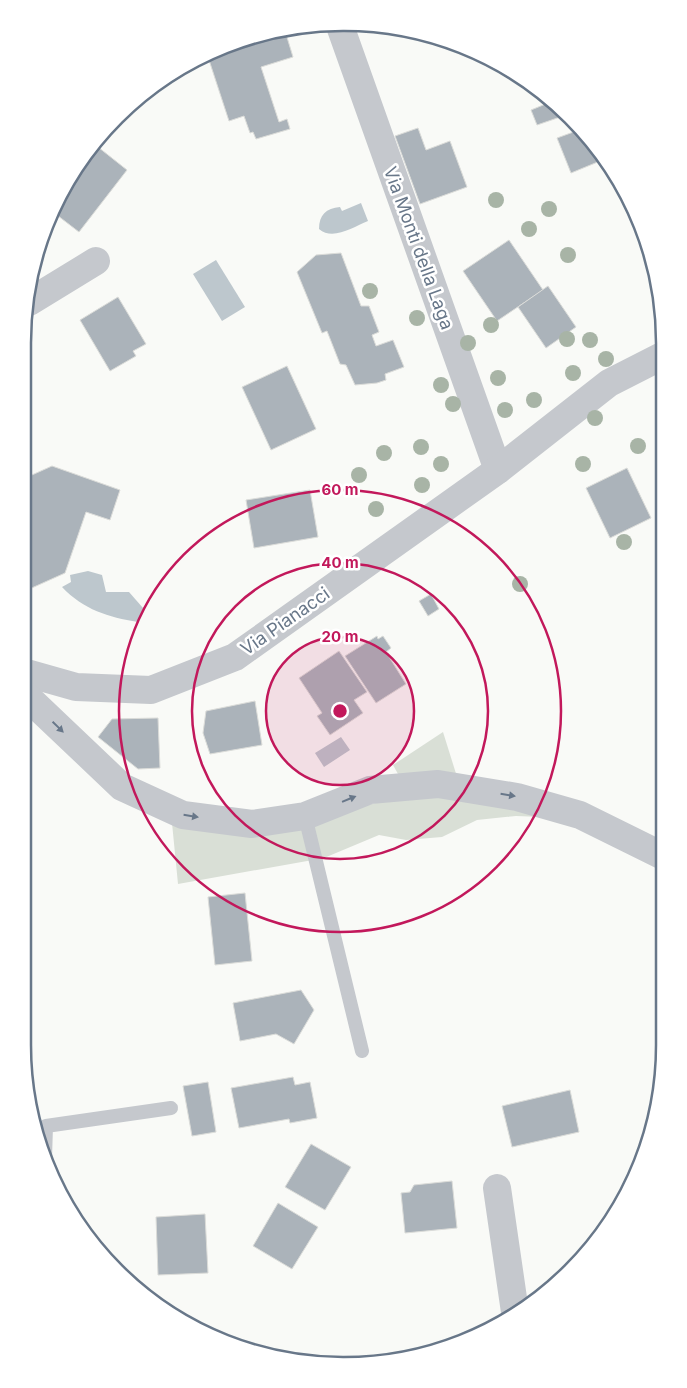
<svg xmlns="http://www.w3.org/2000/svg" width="687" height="1388" viewBox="0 0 687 1388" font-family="Inter,sans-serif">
<rect width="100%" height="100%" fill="#f9faf7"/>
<polygon fill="#d9dfd6" points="443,732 458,780 663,850 663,870 566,818 516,816 477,820 442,837 406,840 379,835 324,858 178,884 172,823 327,815 384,801 412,799 393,765"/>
<g fill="#bdc7cd">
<path d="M361,203L368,221C353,227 333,241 319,229C319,215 326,208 340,207L342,211Z"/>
<polygon points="216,260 245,307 222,321 193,274"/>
<path d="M88,571L102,575L106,592H129L143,608L138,622C108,617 84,610 62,587L71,582L70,575Z"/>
<polygon points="341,737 350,750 324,767 315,753"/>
</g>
<g fill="#abb3ba" stroke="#dbdcd9">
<polygon points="286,34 293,57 261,67 279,122 287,119 290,129 256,139 253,132 250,133 244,116 229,121 209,60 218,56 217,53 240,40"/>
<polygon points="553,101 566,115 537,125 531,110"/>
<polygon points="418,128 426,150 450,141 467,187 420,204 395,136"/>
<polygon points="579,130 605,159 571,173 557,138"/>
<polygon points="98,147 127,170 79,232 53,212 55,202"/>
<polygon points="509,240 543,290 497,321 463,271"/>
<polygon points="341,253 361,306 369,306 379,332 372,335 376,346 393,340 404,367 385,374 386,380 377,383 355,385 346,365 340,364 327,331 322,333 297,272 316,255"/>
<polygon points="548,286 576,327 546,348 518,307"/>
<polygon points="118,297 146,344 133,351 136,356 110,371 80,320"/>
<polygon points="287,366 316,429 271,450 242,387"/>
<polygon points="52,466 120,490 110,520 86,512 65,573 25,591 23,590 23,479"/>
<polygon points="627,468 651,518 610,538 586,488"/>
<polygon points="310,490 318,537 254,548 246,500"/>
<polygon points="431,594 439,609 428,616 419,601"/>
<polygon points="377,636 378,639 383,636 391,648 386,652 406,684 376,703 345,656"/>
<polygon points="339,651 367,692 354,700 363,713 330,735 317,716 322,713 299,678"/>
<polygon points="255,701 262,745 210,754 203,733 206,711"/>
<polygon points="158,718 160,768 138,769 98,737 112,719"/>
<polygon points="245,893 252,961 215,965 208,897"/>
<polygon points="301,990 314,1010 294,1044 276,1034 240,1041 233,1003"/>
<polygon points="293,1077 295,1085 310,1082 317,1118 290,1123 289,1119 239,1128 231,1088"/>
<polygon points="208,1082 216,1132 192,1136 183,1086"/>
<polygon points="570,1090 579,1132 512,1147 502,1106"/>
<polygon points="311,1144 351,1167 325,1210 285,1187"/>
<polygon points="452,1181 457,1228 405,1233 401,1193 410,1192 414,1185"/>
<polygon points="278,1203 318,1227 292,1269 253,1246"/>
<polygon points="205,1214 208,1273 158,1275 156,1217"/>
</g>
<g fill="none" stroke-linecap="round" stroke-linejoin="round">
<g stroke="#c5c8cd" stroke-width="14">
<polyline points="305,816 362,1051"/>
<polyline points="45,1158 46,1126 171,1108"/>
</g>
<g stroke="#c5c8cd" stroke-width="28">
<polyline points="340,26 498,470"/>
<polyline points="29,302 96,261"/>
<polyline points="23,672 76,687 151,690 235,657 498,470 609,383 662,356"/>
<polyline points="23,693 122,787 183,815 252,824 305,816 370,790 438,784 517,797 580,815 663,856"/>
<polyline points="497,1188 515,1312"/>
</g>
</g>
<g fill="#a8b4a6">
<circle cx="496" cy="200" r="8"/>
<circle cx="549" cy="209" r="8"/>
<circle cx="529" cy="229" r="8"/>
<circle cx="568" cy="255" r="8"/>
<circle cx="370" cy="291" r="8"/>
<circle cx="417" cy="318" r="8"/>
<circle cx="491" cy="325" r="8"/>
<circle cx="567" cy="339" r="8"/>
<circle cx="590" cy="340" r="8"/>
<circle cx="468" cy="343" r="8"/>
<circle cx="606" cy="359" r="8"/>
<circle cx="573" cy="373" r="8"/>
<circle cx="498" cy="378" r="8"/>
<circle cx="441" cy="385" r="8"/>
<circle cx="534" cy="400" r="8"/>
<circle cx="453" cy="404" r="8"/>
<circle cx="505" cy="410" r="8"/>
<circle cx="595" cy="418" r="8"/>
<circle cx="638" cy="446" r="8"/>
<circle cx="421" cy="447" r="8"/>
<circle cx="384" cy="453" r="8"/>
<circle cx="441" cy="464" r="8"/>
<circle cx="583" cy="464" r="8"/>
<circle cx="359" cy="475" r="8"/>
<circle cx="422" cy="485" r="8"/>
<circle cx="376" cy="509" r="8"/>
<circle cx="624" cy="542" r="8"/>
<circle cx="520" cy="584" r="8"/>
</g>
<defs><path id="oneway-solid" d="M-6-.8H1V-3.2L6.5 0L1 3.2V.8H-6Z" transform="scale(1.25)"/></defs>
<g fill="#687789">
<use href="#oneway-solid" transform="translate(58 727) rotate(44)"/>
<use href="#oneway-solid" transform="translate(508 795) rotate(9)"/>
<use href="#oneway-solid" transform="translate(349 799) rotate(-22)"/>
<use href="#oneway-solid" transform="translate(191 816) rotate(9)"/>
</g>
<circle cx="340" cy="711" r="74" fill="#c2185b" fill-opacity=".12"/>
<g fill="none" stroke="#c2185b" stroke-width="2.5">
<circle cx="340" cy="711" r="74"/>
<circle cx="340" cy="711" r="148"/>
<circle cx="340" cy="711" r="221"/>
</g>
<g text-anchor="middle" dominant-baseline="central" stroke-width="5" stroke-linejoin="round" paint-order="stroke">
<g font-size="18" fill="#687789" stroke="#fff">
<text transform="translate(419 248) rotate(70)">Via Monti della Laga</text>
<text transform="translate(285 621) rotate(-35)">Via Pianacci</text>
</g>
</g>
<path d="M0 0H687V1388H0ZM343 31H344A312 312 0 0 1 656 343V1045A312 312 0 0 1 344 1357H343A312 312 0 0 1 31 1045V343A312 312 0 0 1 343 31Z" fill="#fff" fill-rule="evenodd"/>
<path fill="none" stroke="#687789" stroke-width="2.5" d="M343 31H344A312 312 0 0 1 656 343V1045A312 312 0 0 1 344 1357H343A312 312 0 0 1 31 1045V343A312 312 0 0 1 343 31Z"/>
<circle cx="340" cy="711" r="8" fill="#c2185b" stroke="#fff" stroke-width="2.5"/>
<g font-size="15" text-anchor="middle" font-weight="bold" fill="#c2185b" stroke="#fff" stroke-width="5" stroke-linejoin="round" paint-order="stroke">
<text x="340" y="495">60 m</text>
<text x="340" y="568">40 m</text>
<text x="340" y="642">20 m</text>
</g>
</svg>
